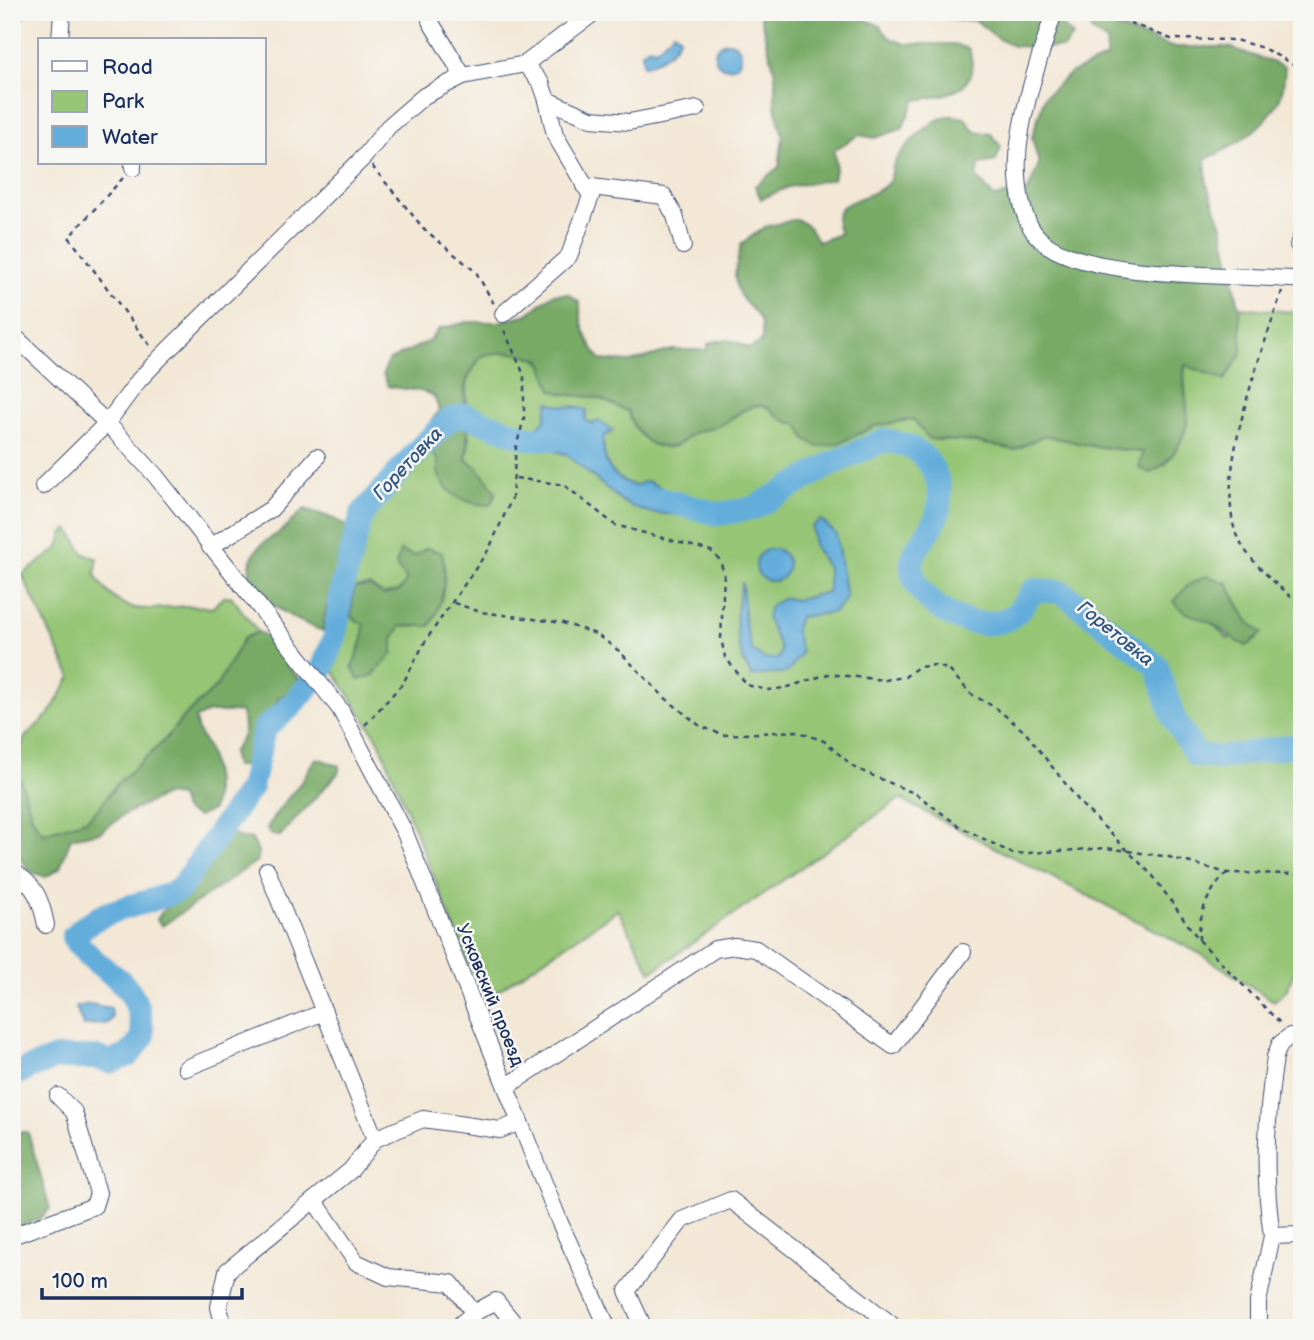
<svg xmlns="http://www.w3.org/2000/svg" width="1314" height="1340" viewBox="0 0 1314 1340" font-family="'Balsamiq Sans',sans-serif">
<rect width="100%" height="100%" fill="#f6f6f2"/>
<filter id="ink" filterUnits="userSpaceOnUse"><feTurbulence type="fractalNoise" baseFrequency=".0143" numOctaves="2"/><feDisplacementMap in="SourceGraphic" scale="14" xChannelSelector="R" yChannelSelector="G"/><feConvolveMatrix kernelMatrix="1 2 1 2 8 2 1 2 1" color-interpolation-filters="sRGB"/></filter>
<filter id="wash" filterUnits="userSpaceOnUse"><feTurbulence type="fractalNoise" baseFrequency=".00686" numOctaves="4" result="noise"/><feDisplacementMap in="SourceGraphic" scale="28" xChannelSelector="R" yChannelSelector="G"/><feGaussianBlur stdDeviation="1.57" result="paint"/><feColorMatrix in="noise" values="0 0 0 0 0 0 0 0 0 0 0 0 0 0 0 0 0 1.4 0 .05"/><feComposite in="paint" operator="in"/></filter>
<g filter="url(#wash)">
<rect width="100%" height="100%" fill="#f3e7d5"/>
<g fill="#95c575" stroke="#587a6a" stroke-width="2" fill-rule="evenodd">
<path d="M1239,307L1302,313V955L1286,991L1274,1001L1199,953L900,799L651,972L618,910L491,995L479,989L379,741L331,667L339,656L346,602L365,531L391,489L428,448L438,461L439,476L489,505L496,493L478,468L466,460L469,444L466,382L481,356C533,341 544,369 582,395C587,398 592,397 598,398C608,401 617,408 628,411C633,430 650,453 674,446C683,443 688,434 696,432C705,429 714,429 722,424C734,418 741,409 755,406C769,403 772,413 782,419C786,422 793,423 798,424L806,439L839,443L875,426L913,419L929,439L976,442L1015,450L1044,435L1092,446L1143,452L1165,465C1177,449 1190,429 1187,409C1186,393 1182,380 1185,364L1242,352ZM575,406L587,411L585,420L613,431L603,437C603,463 610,477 634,486L647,481L682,498L689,497L697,515L637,509L622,501L566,454L524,441L562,407ZM821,520L834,612L799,617L795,630L801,653L752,676L743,662L742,585L745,625L752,651L764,659H778L781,650L767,618L784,598L798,600L828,592V568L814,546L812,527ZM408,580L415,627L401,626L393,638L392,653L373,675L352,667L363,640L370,586L383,595L399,591ZM1227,583L1247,620L1228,639L1214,625Z"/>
<path d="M69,529L84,554L98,559L95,574C127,632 165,598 212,608L223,597L231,596L258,632L244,638L216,687L182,718L163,742L116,785L98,809L86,820L43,833C28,818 28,797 19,778L12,775V751L19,749L26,736L49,714L71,677L22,575L59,548L63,533Z"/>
</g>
<g fill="#78aa66" stroke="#4a6c62" stroke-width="2">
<path d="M759,12H849L880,26L890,38L905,44H954L969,49C982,90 948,96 915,100L902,129L874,138L859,135L834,150L836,165L833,179L788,187L761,199L755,186L779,167L783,136L775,106V73Z"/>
<polygon points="928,12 1046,12 1047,19 1062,25 1073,36 1063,48 1014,46 1000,40 975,20 959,21"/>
<path d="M1096,20L1172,47H1229L1285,67C1284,76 1284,87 1281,95C1271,124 1232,149 1205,159L1207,185L1222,226L1239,307L1242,352L1225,380L1185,365C1182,380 1186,393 1187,409C1190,435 1172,461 1151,473L1139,468L1143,452L1092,446L1044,435L1015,450L976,442L929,439L913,419L875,426L839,443L818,447L806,439L798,424C793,423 786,422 782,419C772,413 769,403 755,406C740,409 734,418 722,424C714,429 705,429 696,432C688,434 683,443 674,446C650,453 633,430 628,411C616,408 607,400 596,398C580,395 568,397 552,390L541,360C520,352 503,350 481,356C477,364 470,372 467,381C460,396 471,436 466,460L478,468L496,492L490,505C470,505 446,496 439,475C437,470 439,464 437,459C431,450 427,445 423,434L439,410L434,396C419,388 405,390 388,386L383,374L388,361L429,341L439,329L468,322H498L528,314L553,294H569L580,303C579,325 588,343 601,360L630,362L672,350H707L708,344C725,337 734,339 749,349L762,341C764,305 746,314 737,288C732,274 739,259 741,244L765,227L797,219L809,227L818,242L840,234C824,196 871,202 887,184C893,178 891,171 894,164C900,150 935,116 949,116C954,115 961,118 965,118L974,131L991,134L1001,147L996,161L980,164L976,177L994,197L1028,191L1039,164L1032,137L1045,96L1071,73L1106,58L1107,42L1091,31L1090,21Z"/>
<path d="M305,509L335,519L349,528C348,563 325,595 323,631C294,620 225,587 259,547C266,539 274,537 281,531C290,524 296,516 305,509Z"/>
<path d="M427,548L442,553C448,577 443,605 430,626H401L393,638V653L373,675L359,680L352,667L363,640L364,625L351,617L354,588L370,586L383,595L399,591L407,580L396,566L400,551L414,556Z"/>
<path d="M1207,576L1227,583L1247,620L1262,633L1247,646C1232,640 1226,632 1213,624C1200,616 1182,616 1174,601L1189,584Z"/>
<path d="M258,632L274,640L288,667L299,678L294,693L279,697L250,766H235L232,752C244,739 247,729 241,712H209L195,718C198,738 203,736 208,749C214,767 218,793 212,810L198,817L184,810L180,797L165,795L125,814L100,832L71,838L60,868L46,877L31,872L12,848V775L19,777C28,797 28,818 43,833L86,820L98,809L116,785L163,742L182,719L216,687L244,638Z"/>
<path d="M317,758L339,766V772L280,836L272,835L267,829C275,811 290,797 301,782C308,773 308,766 317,758Z"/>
<polygon points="231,832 237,837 252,839 259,854 257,861 162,926 157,920 161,913 206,867 211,853"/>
<polygon points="12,1132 28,1132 50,1209 39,1219 12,1230"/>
</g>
<g fill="#63addb" stroke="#3f6e9c" stroke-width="2">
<path d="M674,32L680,37C673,53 657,62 643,66L642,52L649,47L656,49Z"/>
<circle cx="728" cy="55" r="13"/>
<path d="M549,402C562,408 574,406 587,410L585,420L592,424L600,421L613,431L603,437C602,463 610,477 634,486L647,481L682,498L689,497L693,512L698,516L653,513L637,509L622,501L566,454L523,441L545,420Z"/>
<path d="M821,520L836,534L846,599L834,612L799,617L795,630L801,653L788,672L752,676C733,646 734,615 742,582L745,625L752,651L764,659H778L781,650L767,618L770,606L784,598L798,600L828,592V568L814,546L812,527Z"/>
<circle cx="772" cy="565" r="16"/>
<polygon points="90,1004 111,1008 112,1018 108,1023 83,1026 76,1007"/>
</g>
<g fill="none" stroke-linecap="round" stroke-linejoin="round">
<g stroke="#63addb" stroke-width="24">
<path d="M659,499L719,514L754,508L831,464L884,440C893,442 907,444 915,450C938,465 946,495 935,521C928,536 910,551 912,569C917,608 979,639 1014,615C1021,610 1028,597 1034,590L1062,592L1157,666L1173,717L1196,755L1220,758L1302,744"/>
<path d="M12,1075L56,1058H98L110,1062L129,1055L143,1037C137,970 106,983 73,937C101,905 144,908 180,889L251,787L264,729L290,707L321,672L335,637L342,588L362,514L420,448L450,419L465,415L527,438L561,439"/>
</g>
</g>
</g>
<g filter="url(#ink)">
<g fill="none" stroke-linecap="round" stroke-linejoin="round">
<defs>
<g id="minor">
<polyline points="433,12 430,21 463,76"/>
<path d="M1054,12C1042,51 1028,90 1021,130C1015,162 1015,218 1042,241C1088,281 1238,273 1302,280"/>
<polyline points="12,15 16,12"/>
<polyline points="60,40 62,12"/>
<polyline points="525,64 541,83 547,100"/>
<polyline points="133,168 133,163"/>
<polyline points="584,186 664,196 675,216 683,246"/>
<polyline points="1298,245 1302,235"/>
<polyline points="503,314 569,256 591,196 555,135 547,100 591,119 629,122 697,109"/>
<polyline points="12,334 107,423 155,475 340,709 405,833 560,1223 608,1328"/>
<polyline points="43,486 107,423 139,380 160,358 364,157 388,127 424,96 463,76 525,64 595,12"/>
<polyline points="210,547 271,509 317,457"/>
<polyline points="267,870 375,1139 423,1119 500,1130 520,1122"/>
<path d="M12,871C35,884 41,899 46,925"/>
<polyline points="186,1068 324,1012"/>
<polyline points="506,1087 715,949 735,946 756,949 893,1046 963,952"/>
<polyline points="314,1200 356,1262 388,1277 451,1283 474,1313 456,1328"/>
<polyline points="12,1236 94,1206 98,1193 74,1112 58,1096"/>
<path d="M1272,1236C1263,1175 1266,1118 1275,1057L1280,1044L1290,1036L1302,1040"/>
<polyline points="474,1313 496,1301 518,1328"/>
<polyline points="224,1328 219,1307 227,1271 351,1170 375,1139"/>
<polyline points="644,1328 627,1291 682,1220 731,1200 891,1324 888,1328"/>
<polyline points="1258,1328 1258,1302 1272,1236 1302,1235"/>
</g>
</defs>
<use href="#minor" stroke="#3b4b70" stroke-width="18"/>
<g stroke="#3b4b70" stroke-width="2.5" stroke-dasharray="5 5" stroke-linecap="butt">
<polyline points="1102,12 1171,39 1235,40 1263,48 1302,69"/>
<polyline points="372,166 424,229 476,272 494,304"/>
<polyline points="123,178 69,237 151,347"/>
<path d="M1282,291C1262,353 1216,467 1235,531C1242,556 1282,589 1302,607"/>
<polyline points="516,478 564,485 615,525 711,551 720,560 724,574 721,638 725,657 747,685 767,690 785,688 828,674 885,680 905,677 918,667 936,665 949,670 971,694 996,708 1025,732 1082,805 1153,876 1199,940 1282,1025"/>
<polyline points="454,603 481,612 563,623 596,634 619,651 664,697 700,726 723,735 797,731 824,741 855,768 916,794 959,826 1013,854 1107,848 1169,857 1227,873 1302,874"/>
<polyline points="365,725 403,683 426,640 489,549 512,498 516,447 524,419 524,375 503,328"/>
<path d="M1199,940C1198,914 1209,890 1227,873"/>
</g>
<use href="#minor" stroke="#fff" stroke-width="16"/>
</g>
</g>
<g text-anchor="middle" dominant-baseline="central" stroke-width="5" stroke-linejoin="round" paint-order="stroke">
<g font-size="18" fill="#1b2f5e" stroke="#f6f6f2">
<text transform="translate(490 995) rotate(68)">Усковский проезд</text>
</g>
<g font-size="19" font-style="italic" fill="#315584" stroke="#f6f6f2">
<text transform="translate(408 464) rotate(-47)">Горетовка</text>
<text transform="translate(1115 634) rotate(39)">Горетовка</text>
</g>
</g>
<rect width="1314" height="1340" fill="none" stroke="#f6f6f2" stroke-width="42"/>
<rect x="38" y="38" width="228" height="126" fill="#f6f6f2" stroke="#9ea6b7" stroke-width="2"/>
<rect x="52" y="61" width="35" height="10" fill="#ffffff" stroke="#9ea6b7" stroke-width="2"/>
<text x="102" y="74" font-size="21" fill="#1b2f5e">Road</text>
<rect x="52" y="91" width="35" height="21" fill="#95c575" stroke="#9ea6b7" stroke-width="2"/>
<text x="102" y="108" font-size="21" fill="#1b2f5e">Park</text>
<rect x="52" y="126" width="35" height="21" fill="#63addb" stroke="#9ea6b7" stroke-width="2"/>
<text x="102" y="144" font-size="21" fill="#1b2f5e">Water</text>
<path d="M42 1288v10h200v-10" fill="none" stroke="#1b2f5e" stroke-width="3.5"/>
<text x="52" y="1288" font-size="21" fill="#1b2f5e" stroke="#f6f6f2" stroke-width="5" paint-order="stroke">100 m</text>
</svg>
